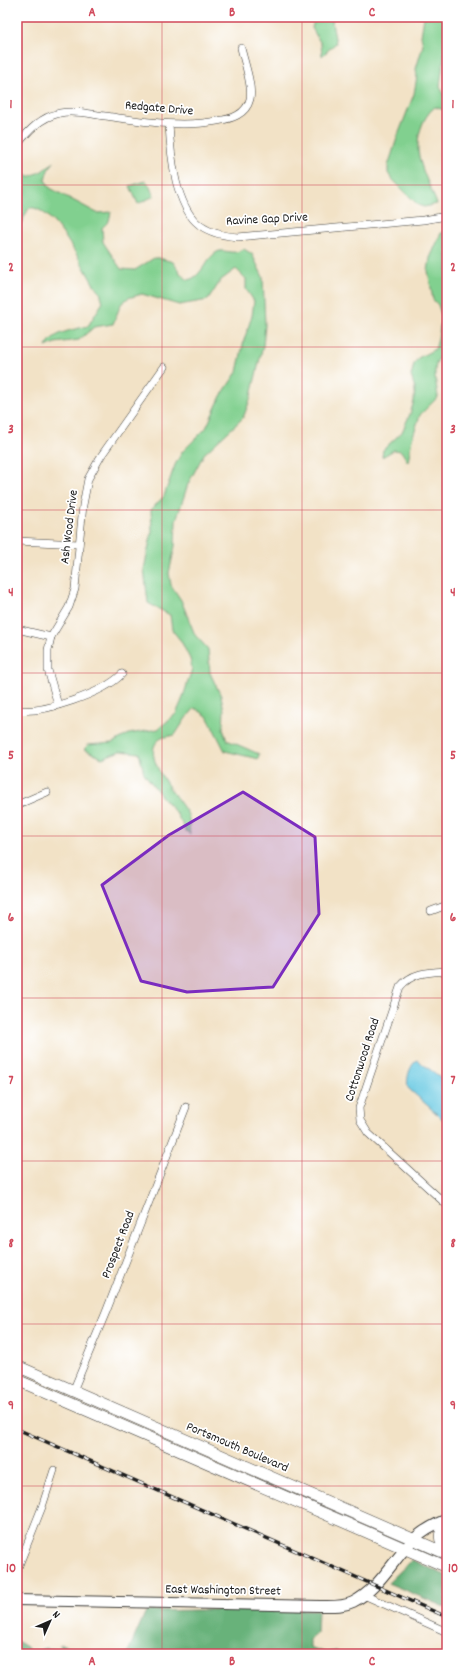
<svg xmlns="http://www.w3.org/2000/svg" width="464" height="1671" viewBox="0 0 464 1671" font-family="Dekko,sans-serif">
<rect width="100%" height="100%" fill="#fff"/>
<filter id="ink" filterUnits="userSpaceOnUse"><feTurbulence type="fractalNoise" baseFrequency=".025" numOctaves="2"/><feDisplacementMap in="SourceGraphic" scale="8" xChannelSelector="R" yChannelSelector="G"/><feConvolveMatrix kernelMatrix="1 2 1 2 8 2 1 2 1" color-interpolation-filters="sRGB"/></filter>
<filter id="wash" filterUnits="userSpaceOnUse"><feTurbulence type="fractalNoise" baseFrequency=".012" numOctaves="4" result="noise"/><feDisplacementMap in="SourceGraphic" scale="16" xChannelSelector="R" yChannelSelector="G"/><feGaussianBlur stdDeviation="0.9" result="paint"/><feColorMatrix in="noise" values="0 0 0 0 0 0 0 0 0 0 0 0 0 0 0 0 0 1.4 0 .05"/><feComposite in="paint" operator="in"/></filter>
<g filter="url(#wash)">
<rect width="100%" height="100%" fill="#f2e2c6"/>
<g fill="#81d08f" stroke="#4e7656">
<polygon points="315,17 333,17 332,23 336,43 322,56 321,44 312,28"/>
<path d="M424,17H445L446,40L440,86L447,102V111L435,107C422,117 415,140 419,156C422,172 431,188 437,204L424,207L418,205L391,178L388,173V166L398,135L414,94L417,76L416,69L423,45L421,36Z"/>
<path d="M54,162L48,170L45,180L50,188L97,213L111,212L109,221L102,228L103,242L121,269L135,270L154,258H159L173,262L181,274L188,280C202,277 205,259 217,252C222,249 229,253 235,252C238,252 241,250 244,249L252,254L263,277L265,325L263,346L250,400L243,418L204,454L188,484L176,521L175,546L169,573L171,585L181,600L195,635L208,649L210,673L221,696L224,710L223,729L227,740L259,754L258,759L225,751L207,716L195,708L186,718L175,735C170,736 163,737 160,739C137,755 181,800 188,815C190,820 189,828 190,834L186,831L176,813L162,797L144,773L139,753L120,751L102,758L84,749L88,745L112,743L129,734L158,729L176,714L182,700L192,669L190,659L181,641L172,630L170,615L148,603L144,569L152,531L151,510L164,496L175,465L182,452L206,428L221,396L237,372L244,340L252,316L254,301L246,289V279L236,269L221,280L208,300L179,305L142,294L128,298L121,304L113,324L94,327L79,340L55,343L46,347C52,332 73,330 88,326L103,302L100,292L94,285C84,268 51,203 29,208L17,231V168L29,177L42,171Z"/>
<polygon points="146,181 148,183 154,196 138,204 130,186"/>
<path d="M447,232V351C429,362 436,379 438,397L420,415L412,439L408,462L401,451L394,450L382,457L383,450L402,432L410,414L414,401L415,388L411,376L414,364L418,358L435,349L437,343L442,317L438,305L433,300L428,271L430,258L441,233Z"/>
</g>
<g fill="#68b27a" stroke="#42674b">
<polygon points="412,1560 447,1576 447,1608 388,1583"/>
<polygon points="256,1609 318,1610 317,1633 310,1639 310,1647 326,1653 336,1651 341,1654 127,1654 146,1611"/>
<polygon points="17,1641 27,1647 31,1654 17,1654"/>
<polygon points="60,1644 75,1648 75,1654 40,1654 40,1650 45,1648 60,1650"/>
</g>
<path fill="#63c7e1" stroke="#40727e" d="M417,1060L447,1082V1123L408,1088C406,1080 409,1066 417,1060Z"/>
</g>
<g filter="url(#ink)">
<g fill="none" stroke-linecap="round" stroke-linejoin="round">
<defs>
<g id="street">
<path d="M169,124C170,144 172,162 176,181C186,218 198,234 238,237L423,220L447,216"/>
<path d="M17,145C29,130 41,117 60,113C74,110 90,114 105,116C142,121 179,128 217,121C231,119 246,115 250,99C253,86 244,61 241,48"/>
<polyline points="17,541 79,544"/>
<polyline points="17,629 51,637"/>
<polyline points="58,705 48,670 48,650 51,637 69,607 75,589 83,505 88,479 101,456 164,367"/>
<path d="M17,710C43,714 104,693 122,674"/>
<polyline points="17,805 47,792"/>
<polyline points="431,911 447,905"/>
<path d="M447,971C429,972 412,972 400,987L359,1108L360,1120L368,1133L447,1205"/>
<polyline points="73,1391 106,1312 186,1107"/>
<polyline points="17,1570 42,1507 54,1470"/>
<polyline points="364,1595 447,1632"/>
</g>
<path id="secondary" d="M17,1600L320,1606C331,1606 343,1607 353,1602C379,1589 393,1560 413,1540C422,1531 435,1524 447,1519"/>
<g id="primary">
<polyline points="17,1366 447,1554"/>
<polyline points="17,1380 447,1567"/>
<path d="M447,1520C440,1530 436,1540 447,1549"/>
</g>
</defs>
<use href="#street" stroke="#3c3a36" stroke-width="8"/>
<use href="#secondary" stroke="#3c3a36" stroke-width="12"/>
<use href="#primary" stroke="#3c3a36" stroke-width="12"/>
<use href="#street" stroke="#fff" stroke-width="7"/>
<use href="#secondary" stroke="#fff" stroke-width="10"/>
<use href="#primary" stroke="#fff" stroke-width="11"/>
<defs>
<polyline id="rail" points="17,1429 447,1617"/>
</defs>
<use href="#rail" stroke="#1c1c1c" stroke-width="3.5"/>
<use href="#rail" stroke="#fff" stroke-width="2" stroke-dasharray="6" stroke-linecap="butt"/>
</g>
</g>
<path fill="#7b2cbf" fill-opacity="0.2" stroke="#7b2cbf" stroke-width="3" stroke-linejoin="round" d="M243,792L315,837L319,914L273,987L187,992L141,981L102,885L169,835Z"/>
<path fill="none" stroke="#d1495b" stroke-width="1" stroke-opacity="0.55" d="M162,17V1654M302,17V1654M17,185H447M17,347H447M17,510H447M17,673H447M17,836H447M17,998H447M17,1161H447M17,1324H447M17,1486H447"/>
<g text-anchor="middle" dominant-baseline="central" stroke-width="3.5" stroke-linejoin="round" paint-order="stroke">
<g font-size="13" fill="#1c1c1c" stroke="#fff">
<text transform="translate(159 109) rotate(5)">Redgate Drive</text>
<text transform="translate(267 220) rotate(-3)">Ravine Gap Drive</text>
<text transform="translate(70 527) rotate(-83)">Ash Wood Drive</text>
<text transform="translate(363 1060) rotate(-72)">Cottonwood Road</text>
<text transform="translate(119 1245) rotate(-69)">Prospect Road</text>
<text transform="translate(237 1448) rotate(23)">Portsmouth Boulevard</text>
<text transform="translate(223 1591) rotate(1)">East Washington Street</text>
</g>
</g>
<rect width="464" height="1671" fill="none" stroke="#fff" stroke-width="44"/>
<g transform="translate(50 1621) rotate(45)" stroke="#ffffff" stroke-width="3" paint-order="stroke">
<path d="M0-3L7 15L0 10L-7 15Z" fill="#1c1c1c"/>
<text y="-6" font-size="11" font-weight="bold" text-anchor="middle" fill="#1c1c1c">N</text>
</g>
<rect x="22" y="22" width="420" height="1627" fill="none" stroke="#d1495b" stroke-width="1.5"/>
<g font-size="13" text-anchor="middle" font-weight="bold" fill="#d1495b">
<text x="92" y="16">A</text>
<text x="232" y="16">B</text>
<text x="372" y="16">C</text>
<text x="11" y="108">1</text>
<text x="453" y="108">1</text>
<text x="11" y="271">2</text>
<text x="453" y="271">2</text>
<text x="11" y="433">3</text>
<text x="453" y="433">3</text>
<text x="11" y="596">4</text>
<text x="453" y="596">4</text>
<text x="11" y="759">5</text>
<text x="453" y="759">5</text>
<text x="11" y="921">6</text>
<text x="453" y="921">6</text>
<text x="11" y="1084">7</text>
<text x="453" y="1084">7</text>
<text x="11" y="1247">8</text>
<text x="453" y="1247">8</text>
<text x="11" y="1409">9</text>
<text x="453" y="1409">9</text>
<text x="11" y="1572">10</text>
<text x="453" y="1572">10</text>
<text x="92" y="1665">A</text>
<text x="232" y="1665">B</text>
<text x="372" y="1665">C</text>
</g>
</svg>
